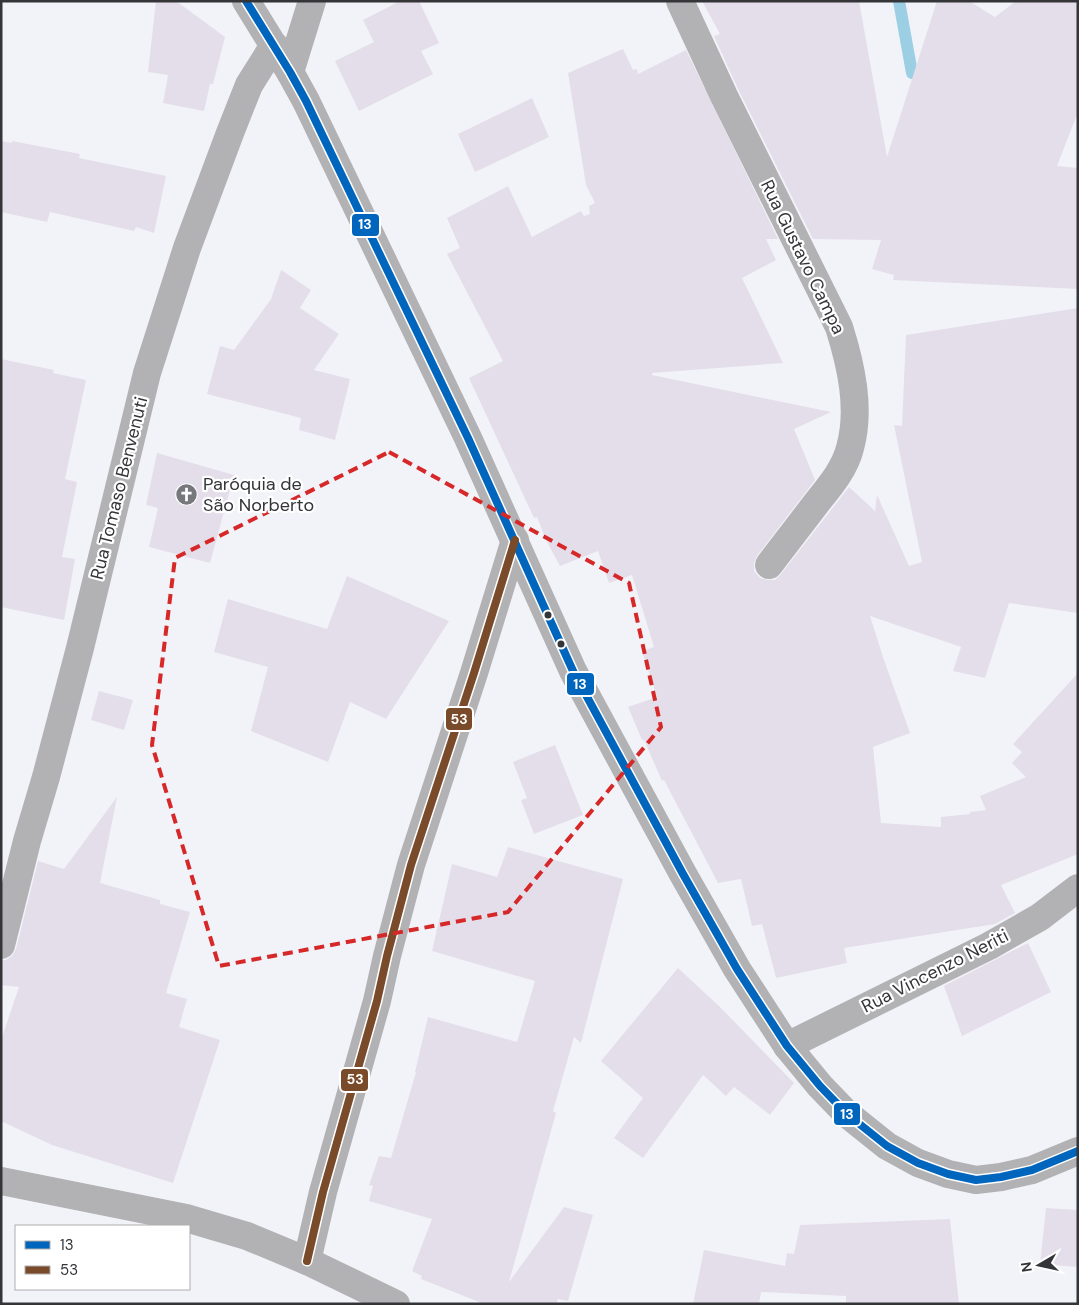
<svg xmlns="http://www.w3.org/2000/svg" width="1079" height="1305" viewBox="0 0 1079 1305" font-family="'DM Sans',sans-serif">
<rect width="100%" height="100%" fill="#f2f3f8"/>
<g fill="none" stroke-linecap="round" stroke-linejoin="round">
<polyline stroke="#9dcfe4" stroke-width="12" points="899,1 912,73"/>
</g>
<g fill="#e4deea">
<polygon points="156,1 176,1 225,37 213,84 210,84 204,111 163,103 168,75 148,72"/>
<polygon points="400,1 419,1 439,43 421,51 433,74 359,111 335,61 374,42 363,20"/>
<polygon points="702,1 859,1 887,157 937,1 969,1 995,17 1016,1 1078,1 1078,112 1057,166 1078,168 1078,289 893,280 894,275 872,269 881,240 813,239 738,89 714,36 720,34"/>
<polygon points="623,49 633,70 637,69 638,74 686,50 778,239 766,239 776,260 742,278 783,363 652,373 652,375 831,412 794,429 815,480 757,556 754,563 754,571 760,578 767,580 775,580 781,574 849,487 873,509 875,512 877,495 909,566 922,562 894,425 902,426 906,335 1078,308 1078,613 1009,603 985,678 953,671 961,647 870,616 883,657 910,733 873,747 881,823 941,827 941,817 970,814 970,812 986,810 980,796 1026,777 1012,763 1022,752 1013,744 1078,673 1078,854 1001,885 1015,913 995,924 844,948 847,963 776,978 762,924 752,926 741,879 718,883 664,780 662,781 644,740 642,740 628,707 657,697 642,651 654,647 632,575 609,583 598,551 560,566 546,540 537,517 534,518 469,378 503,361 447,254 460,248 447,218 508,186 532,237 581,211 584,216 590,214 589,206 595,203 586,185 568,73"/>
<polygon points="532,98 549,137 475,172 458,134"/>
<polygon points="1,141 12,143 12,141 80,154 79,158 166,176 154,233 136,227 134,231 50,212 47,222 1,212"/>
<polygon points="281,270 311,290 300,308 339,334 314,370 350,379 335,440 299,430 301,418 207,394 220,346 234,350 271,299"/>
<polygon points="1,359 54,370 53,373 86,380 65,479 77,482 62,557 75,559 64,620 1,607"/>
<polygon points="157,453 234,475 210,563 149,547 158,508 146,505"/>
<polygon points="347,576 449,621 386,719 350,702 328,762 251,731 268,667 214,652 228,599 327,629"/>
<polygon points="99,691 133,700 124,730 91,720"/>
<polygon points="555,745 583,815 534,834 521,800 527,798 513,762"/>
<polygon points="117,797 100,883 160,900 160,904 190,912 166,993 187,999 179,1027 220,1040 173,1183 52,1145 1,1121 1,1040 19,987 1,985 1,960 6,960 12,956 16,949 38,861 64,869"/>
<polygon points="508,847 623,879 581,1043 574,1037 553,1111 556,1113 509,1282 564,1207 593,1215 568,1301 558,1299 556,1304 484,1304 421,1279 422,1276 412,1271 432,1219 369,1201 373,1186 369,1185 379,1156 391,1158 416,1072 415,1072 428,1017 517,1042 535,981 432,951 452,864 497,877"/>
<polygon points="1028,943 1051,992 962,1036 944,986"/>
<polygon points="678,968 720,1007 794,1083 770,1115 734,1087 726,1096 703,1075 643,1158 614,1138 643,1098 601,1061"/>
<polygon points="1046,1208 1078,1210 1078,1267 1040,1264"/>
<polygon points="950,1219 959,1304 846,1304 846,1296 761,1292 759,1304 693,1304 704,1250 785,1266 787,1253 794,1254 800,1225"/>
</g>
<g fill="none" stroke-linecap="round" stroke-linejoin="round">
<g stroke="#b2b2b4" stroke-width="28">
<path d="M680,1L724,96L839,327C851,365 861,409 850,448C845,468 831,485 818,501C802,522 785,544 769,565"/>
<polyline points="290,72 312,1"/>
<polyline points="1,945 27,841 46,777 80,648 147,373 187,248 230,133 249,85 274,45"/>
<polyline points="787,1046 989,946 1040,917 1078,888"/>
<polyline points="1,1181 186,1218 247,1236 307,1261 396,1304"/>
<polyline points="307,1261 323,1192 377,1001 387,956 411,865 474,673 515,540"/>
</g>
<polyline stroke="#b2b2b4" stroke-width="28" points="246,1 290,72 306,101 468,438 573,671 683,874 737,969 787,1046 820,1086 847,1114 887,1146 918,1163 948,1174 976,1180 1001,1177 1032,1170 1078,1151"/>
<defs>
<polyline id="bus-1" points="246,1 290,72 306,101 468,438 573,671 683,874 737,969 787,1046 820,1086 847,1114 887,1146 918,1163 948,1174 976,1180 1001,1177 1032,1170 1078,1151"/>
<polyline id="bus-2" points="307,1261 323,1192 377,1001 387,956 411,865 474,673 515,540"/>
</defs>
<use href="#bus-1" stroke="#fff" stroke-width="11"/>
<use href="#bus-2" stroke="#fff" stroke-width="11"/>
<use href="#bus-1" stroke="#0065bd" stroke-width="8"/>
<use href="#bus-2" stroke="#7a4b2a" stroke-width="8"/>
</g>
<path fill="none" stroke="#d62828" stroke-width="4" stroke-dasharray="10 6" stroke-linejoin="round" d="M389,452L629,583L661,727L508,912L219,966L152,745L175,558Z"/>
<defs>
<symbol id="church-disc" viewBox="-11 -11 22 22"><circle r="9.5" fill="#76787c" stroke="#fff"/><path d="M-1.2-6h2.4v3.5h3.3v2.4h-3.3V6h-2.4V-.1h-3.3v-2.4h3.3Z" fill="#fff"/></symbol>
</defs>
<g fill-rule="evenodd">
<use href="#church-disc" x="174" y="482" width="25" height="25"/>
</g>
<g fill="#343539" stroke="#fff" stroke-width="2">
<circle cx="548" cy="615" r="4.5"/>
<circle cx="561" cy="644" r="4.5"/>
</g>
<g text-anchor="middle" dominant-baseline="central" stroke-width="4.5" stroke-linejoin="round" paint-order="stroke">
<g font-size="18" fill="#343539" stroke="#fff">
<text transform="translate(803 257) rotate(64)">Rua Gustavo Campa</text>
<text transform="translate(119 488) rotate(-76)">Rua Tomaso Benvenuti</text>
<text transform="translate(935 971) rotate(-27)">Rua Vincenzo Neriti</text>
</g>
<g font-size="18" fill="#343539" stroke="#fff" text-anchor="start">
<text x="203" y="484">Paróquia de<tspan x="203" dy="21">São Norberto</tspan></text>
</g>
</g>
<g stroke="#fff" stroke-width="2">
<rect x="351" y="213" width="29" height="24" rx="5" fill="#0065bd"/>
<rect x="566" y="672" width="29" height="24" rx="5" fill="#0065bd"/>
<rect x="445" y="707" width="28" height="24" rx="5" fill="#7a4b2a"/>
<rect x="340" y="1068" width="29" height="24" rx="5" fill="#7a4b2a"/>
<rect x="833" y="1102" width="28" height="24" rx="5" fill="#0065bd"/>
</g>
<g font-size="14" text-anchor="middle" font-weight="bold" fill="#fff">
<text x="365" y="229">13</text>
<text x="580" y="689">13</text>
<text x="459" y="724">53</text>
<text x="355" y="1084">53</text>
<text x="847" y="1119">13</text>
</g>
<rect width="1079" height="1305" fill="none" stroke="#343539" stroke-width="5"/>
<rect x="15" y="1225" width="175" height="65" fill="#ffffff" stroke="#aeaeb0"/>
<rect x="25" y="1241" width="25" height="8" fill="#0065bd" stroke="#aeaeb0"/>
<text x="60" y="1250" font-size="15" fill="#343539">13</text>
<rect x="25" y="1266" width="25" height="8" fill="#7a4b2a" stroke="#aeaeb0"/>
<text x="60" y="1275" font-size="15" fill="#343539">53</text>
<g transform="translate(1039 1265) rotate(261)" stroke="#ffffff" stroke-width="4" paint-order="stroke">
<path d="M0-4L9 19L0 12L-9 19Z" fill="#343539"/>
<text y="-8" font-size="14" font-weight="bold" text-anchor="middle" fill="#343539">N</text>
</g>
</svg>
